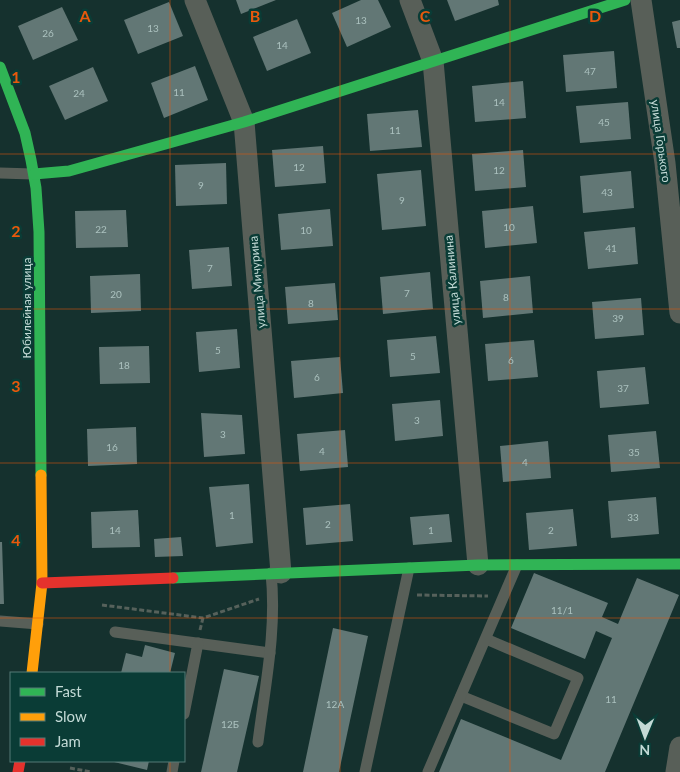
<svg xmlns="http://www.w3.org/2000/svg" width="680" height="772" viewBox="0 0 680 772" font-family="Lato,sans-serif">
<rect width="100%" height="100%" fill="#15312e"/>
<g fill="#627775">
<polygon points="236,0 276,0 241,14"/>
<polygon points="361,0 378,0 391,27 347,47 332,13"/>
<polygon points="447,0 498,0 499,5 455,21"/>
<polygon points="169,2 183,36 138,54 124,20"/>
<polygon points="62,7 78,40 33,60 18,26"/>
<polygon points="297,19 311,53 267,71 253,37"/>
<polygon points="680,20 680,48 677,48 672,22"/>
<polygon points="614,51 617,88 566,92 563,55"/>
<polygon points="195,66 208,100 164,118 151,83"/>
<polygon points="93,67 108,101 65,120 49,86"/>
<polygon points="523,81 526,118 475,122 472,86"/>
<polygon points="628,102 631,139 580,143 576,106"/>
<polygon points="418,110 422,147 370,151 367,114"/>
<polygon points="323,146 326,183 275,187 272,150"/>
<polygon points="523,150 526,187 475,191 472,154"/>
<polygon points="226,163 227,204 176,206 175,165"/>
<polygon points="421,170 426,226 382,230 377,174"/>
<polygon points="631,171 634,208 583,213 580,176"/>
<polygon points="533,206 537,243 485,248 482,211"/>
<polygon points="330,209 333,246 281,250 278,214"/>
<polygon points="126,210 128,247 76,248 75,211"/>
<polygon points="635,227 638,264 588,269 584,232"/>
<polygon points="229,247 232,286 192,289 189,250"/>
<polygon points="430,272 433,309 383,314 380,277"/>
<polygon points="140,274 141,311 91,313 90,276"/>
<polygon points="530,276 533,313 483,318 480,281"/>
<polygon points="335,283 338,320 288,324 285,287"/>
<polygon points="641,298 644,335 595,339 592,302"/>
<polygon points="237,329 240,368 199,372 196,332"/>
<polygon points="436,336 440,373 390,377 387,340"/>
<polygon points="534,340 538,377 488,381 485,344"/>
<polygon points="149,346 150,383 100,384 99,347"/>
<polygon points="340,357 343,393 294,398 291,361"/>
<polygon points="645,367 649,404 600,408 597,371"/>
<polygon points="440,400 443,436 395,441 392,404"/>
<polygon points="201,413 242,415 245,454 204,457"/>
<polygon points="136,427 137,464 88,466 87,429"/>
<polygon points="345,430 348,467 300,471 297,434"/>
<polygon points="656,431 660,468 611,472 608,435"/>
<polygon points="548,441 551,478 503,482 500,446"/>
<polygon points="249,484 253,543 216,547 209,487"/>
<polygon points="656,497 659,534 611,538 608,501"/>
<polygon points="350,504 353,541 306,545 303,508"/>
<polygon points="573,509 577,546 529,550 526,513"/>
<polygon points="138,510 140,547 92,548 91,512"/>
<polygon points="449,514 452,542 413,545 410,517"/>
<polygon points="181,537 183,556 155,557 154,539"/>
<polygon points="0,542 2,542 4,604 0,604"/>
<polygon points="534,573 608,603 602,617 618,624 637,578 679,595 605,772 439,772 461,719 561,760 612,638 596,631 585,659 511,628"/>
<polygon points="333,628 368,636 339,772 303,772"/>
<polygon points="145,645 175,653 170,673 121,673 126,653 142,657"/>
<polygon points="224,669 259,676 237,772 201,772"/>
<polygon points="110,761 149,761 147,770"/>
</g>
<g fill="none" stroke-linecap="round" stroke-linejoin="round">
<g stroke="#56615b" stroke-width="3" stroke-dasharray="5 2.5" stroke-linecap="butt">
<polyline points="417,595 488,596"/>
<polyline points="102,605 203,618 259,599"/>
<polyline points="200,630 203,618"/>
<polyline points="70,768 91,772"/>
</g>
<g stroke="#585f58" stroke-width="11">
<polyline points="0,173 33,174"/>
<polyline points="0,621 38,624"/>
<polyline points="115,632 270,653"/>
<polyline points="461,696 554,734 578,678 486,639"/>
<polyline points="184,714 198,643"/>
<path d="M258,742C265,686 277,630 271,573"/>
<polyline points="172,772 174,761"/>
<polyline points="365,772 409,568"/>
<polyline points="428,772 517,565"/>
</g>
<g stroke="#585f58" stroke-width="21">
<polyline points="195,0 244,122 281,573"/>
<polyline points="410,0 433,61 478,565"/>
<polyline points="641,0 665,163 680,313"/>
<polyline points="676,772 680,747"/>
</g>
<g stroke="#30b455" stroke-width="11">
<polyline points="0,67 25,133 31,160 36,188 39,232 41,475"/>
<polyline points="34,174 69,171 244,122 625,0"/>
<polyline points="173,578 478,565 680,564"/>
</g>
<polyline stroke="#ff9f0a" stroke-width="11" points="32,673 42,583 41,475"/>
<g stroke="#e5322d" stroke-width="11">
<polyline points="42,583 173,578"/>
<polyline points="18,772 20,761"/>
</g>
</g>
<path fill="none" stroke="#e8590c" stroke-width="1" stroke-opacity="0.55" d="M170,0V673M340,0V772M510,0V772M0,154H680M0,309H680M0,463H680M0,618H680M170,761V772"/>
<g text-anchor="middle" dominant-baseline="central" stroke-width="5" stroke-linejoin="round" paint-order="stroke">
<g font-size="10" fill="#abc1be">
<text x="361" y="20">13</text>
<text x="153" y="28">13</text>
<text x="48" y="33">26</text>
<text x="282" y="45">14</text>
<text x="590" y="71">47</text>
<text x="179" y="92">11</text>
<text x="79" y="93">24</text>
<text x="499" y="102">14</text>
<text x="604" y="122">45</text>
<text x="395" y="130">11</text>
<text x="299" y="167">12</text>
<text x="499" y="170">12</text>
<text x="201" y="185">9</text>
<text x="607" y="192">43</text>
<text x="402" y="200">9</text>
<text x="509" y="227">10</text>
<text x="101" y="229">22</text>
<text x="306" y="230">10</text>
<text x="611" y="248">41</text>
<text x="210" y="268">7</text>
<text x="407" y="293">7</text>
<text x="116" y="294">20</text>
<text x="506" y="297">8</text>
<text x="311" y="303">8</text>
<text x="618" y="318">39</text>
<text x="218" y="350">5</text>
<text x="413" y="356">5</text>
<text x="511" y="360">6</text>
<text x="124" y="365">18</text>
<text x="317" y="377">6</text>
<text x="623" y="388">37</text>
<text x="417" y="420">3</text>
<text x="223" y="434">3</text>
<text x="112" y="447">16</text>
<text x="322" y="451">4</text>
<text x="634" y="452">35</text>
<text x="525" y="462">4</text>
<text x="232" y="515">1</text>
<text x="633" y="517">33</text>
<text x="328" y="524">2</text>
<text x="115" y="530">14</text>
<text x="431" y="530">1</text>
<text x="551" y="530">2</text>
<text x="562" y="610">11/1</text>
<text x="611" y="699">11</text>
<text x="335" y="704">12А</text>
<text x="230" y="724">12Б</text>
</g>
<g font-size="12" fill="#c3dad6" stroke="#0a3c36">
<text transform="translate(661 141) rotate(82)">улица Горького</text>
<text transform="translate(452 280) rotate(-95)">улица Калинина</text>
<text transform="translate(257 282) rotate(-95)">улица Мичурина</text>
<text transform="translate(26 308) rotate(-90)">Юбилейная улица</text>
</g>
</g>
<g font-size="16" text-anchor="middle" font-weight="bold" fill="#e8590c" stroke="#0a3c36" stroke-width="5" stroke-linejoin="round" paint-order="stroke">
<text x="85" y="22">A</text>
<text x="255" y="22">B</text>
<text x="425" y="22">C</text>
<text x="595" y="22">D</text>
<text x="16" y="83">1</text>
<text x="16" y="237">2</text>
<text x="16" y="392">3</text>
<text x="16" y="546">4</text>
</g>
<rect x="10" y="672" width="175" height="90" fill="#0a3c36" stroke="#547b76"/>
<rect x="20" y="688" width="25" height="8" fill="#30b455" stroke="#547b76"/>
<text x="55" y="697" font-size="15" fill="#c3dad6">Fast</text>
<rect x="20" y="713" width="25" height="8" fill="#ff9f0a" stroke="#547b76"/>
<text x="55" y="722" font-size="15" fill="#c3dad6">Slow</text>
<rect x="20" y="738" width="25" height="8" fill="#e5322d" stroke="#547b76"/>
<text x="55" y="747" font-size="15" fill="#c3dad6">Jam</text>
<g transform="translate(645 737) rotate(181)" stroke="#0a3c36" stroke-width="4" paint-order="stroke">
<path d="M0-4L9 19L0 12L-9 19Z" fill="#c3dad6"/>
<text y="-8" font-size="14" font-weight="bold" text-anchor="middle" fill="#c3dad6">N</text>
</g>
</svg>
